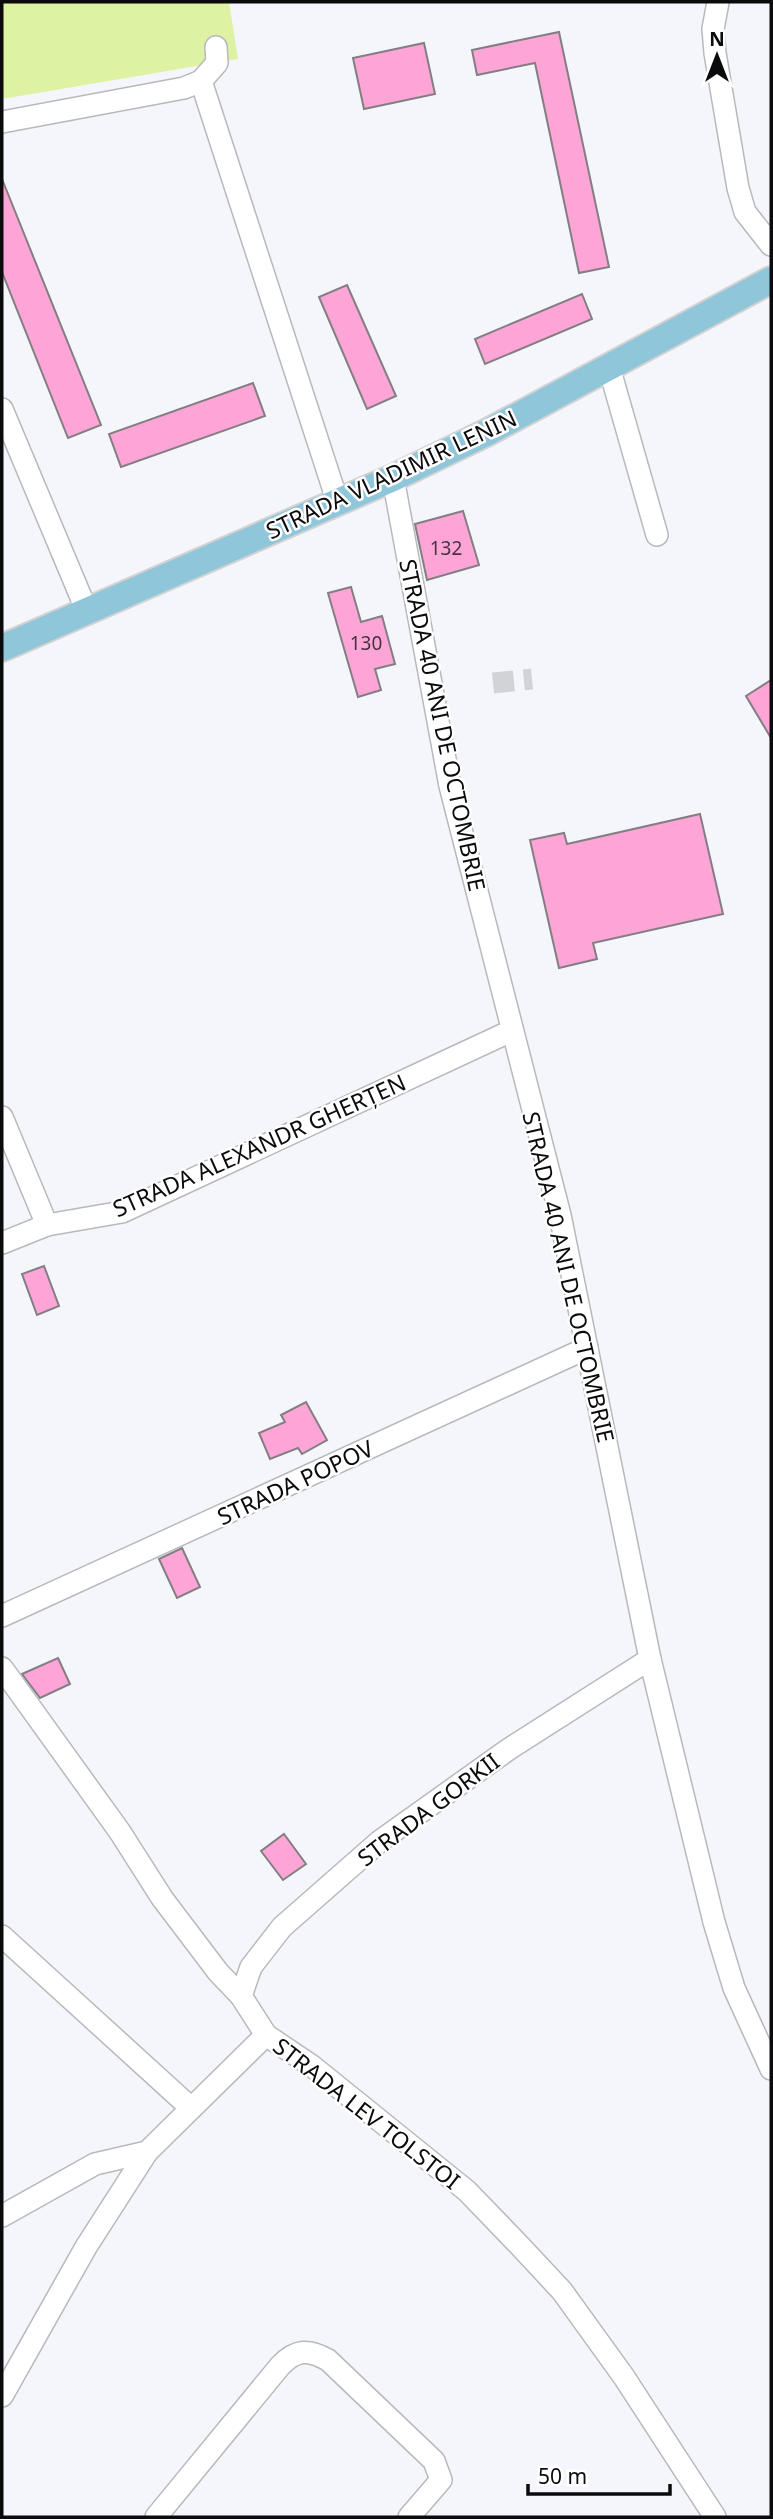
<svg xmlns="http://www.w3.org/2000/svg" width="773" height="2519" viewBox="0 0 773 2519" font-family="'Noto Sans',sans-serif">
<rect width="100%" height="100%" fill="#f5f6fb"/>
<polygon fill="#ddf2a3" points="2,2 229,2 238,59 2,99"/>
<g fill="#fea5d8" stroke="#837e81" stroke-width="2">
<polygon points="559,32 609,267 579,273 535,63 477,75 472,50"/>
<polygon points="424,43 435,94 364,109 353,58"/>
<polygon points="2,179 101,425 68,438 2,272"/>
<polygon points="347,285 396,396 367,409 319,297"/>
<polygon points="582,294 592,319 485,364 475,339"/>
<polygon points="253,383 265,416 121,467 109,434"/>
<polygon points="463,511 479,565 427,580 415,524"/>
<polygon points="351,587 361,622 382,616 395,664 375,669 381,690 358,697 328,593"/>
<polygon points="771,680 771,738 746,696"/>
<polygon points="700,814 723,914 593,943 597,959 559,968 530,840 564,833 567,844"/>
<polygon points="44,1266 59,1306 37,1315 22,1274"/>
<polygon points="306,1402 327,1440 302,1454 298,1448 270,1459 259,1433 285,1422 281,1415"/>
<polygon points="182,1548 200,1587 177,1598 159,1559"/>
<polygon points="58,1658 70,1684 40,1698 22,1674"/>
<polygon points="284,1834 306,1864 283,1880 261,1851"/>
</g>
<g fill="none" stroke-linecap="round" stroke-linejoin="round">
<polyline stroke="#d2d3d7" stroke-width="21" stroke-dasharray="21 10" stroke-linecap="butt" points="493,683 532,679"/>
<defs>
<g id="minor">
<polyline points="718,2 713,29 715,53 738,188 745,212 771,245"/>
<polyline points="201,81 337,500"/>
<polyline points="2,122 184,88 201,81 217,63 216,47"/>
<polyline points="609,367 657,535"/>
<polyline points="2,409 86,609"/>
<polyline points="393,478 450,786 560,1215 650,1659 714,1922 734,1988 771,2069"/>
<polyline points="2,1117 47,1225"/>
<polyline points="2,1243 47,1225 122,1212 511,1031"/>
<polyline points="2,1616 587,1348"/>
<polyline points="2,1668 120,1832 162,1898 218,1972 241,1996 266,2035 312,2066 467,2191 520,2246 562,2291 624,2377 715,2517"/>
<polyline points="2,1936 191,2108"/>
<polyline points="241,1996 251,1967 282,1927 380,1841 509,1749 650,1659"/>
<polyline points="2,2216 95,2164 147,2152 266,2035"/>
<polyline points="2,2396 86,2247 147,2152"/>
<path d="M156,2517L280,2366C296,2349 309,2349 328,2360L434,2461L441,2480L409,2517"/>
</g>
<polyline id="major" points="2,648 393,478 486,433 771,280"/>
</defs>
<use href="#minor" stroke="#b8b9bd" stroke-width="24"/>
<use href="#major" stroke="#d3d3d3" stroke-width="30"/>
<use href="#minor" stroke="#fff" stroke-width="21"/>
<use href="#major" stroke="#8fc6d9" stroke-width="26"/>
</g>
<g text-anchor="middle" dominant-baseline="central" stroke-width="5" stroke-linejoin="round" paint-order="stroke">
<g font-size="19" fill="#483240">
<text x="446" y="548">132</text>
<text x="366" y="643">130</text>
</g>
<g font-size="23" fill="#0b0b0d" stroke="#fff">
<text transform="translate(391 474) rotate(-25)">STRADA VLADIMIR LENIN</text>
<text transform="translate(443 725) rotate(78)">STRADA 40 ANI DE OCTOMBRIE</text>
<text transform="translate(259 1145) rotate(-24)">STRADA ALEXANDR GHERȚEN</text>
<text transform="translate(569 1277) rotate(77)">STRADA 40 ANI DE OCTOMBRIE</text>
<text transform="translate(295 1482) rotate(-25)">STRADA POPOV</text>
<text transform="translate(428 1809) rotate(-37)">STRADA GORKII</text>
<text transform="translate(367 2113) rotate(38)">STRADA LEV TOLSTOI</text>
</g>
</g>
<rect width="773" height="2519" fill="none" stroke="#0b0b0d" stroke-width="7"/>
<g transform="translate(717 56)" stroke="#ffffff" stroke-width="5" paint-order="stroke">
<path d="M0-5L12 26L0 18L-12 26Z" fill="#0b0b0d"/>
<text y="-10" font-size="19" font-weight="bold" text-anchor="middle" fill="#0b0b0d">N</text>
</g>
<path d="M528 2484v10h142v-10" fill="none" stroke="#0b0b0d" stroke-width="3.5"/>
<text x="538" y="2484" font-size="21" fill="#0b0b0d" stroke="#ffffff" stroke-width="5" paint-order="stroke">50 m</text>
</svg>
